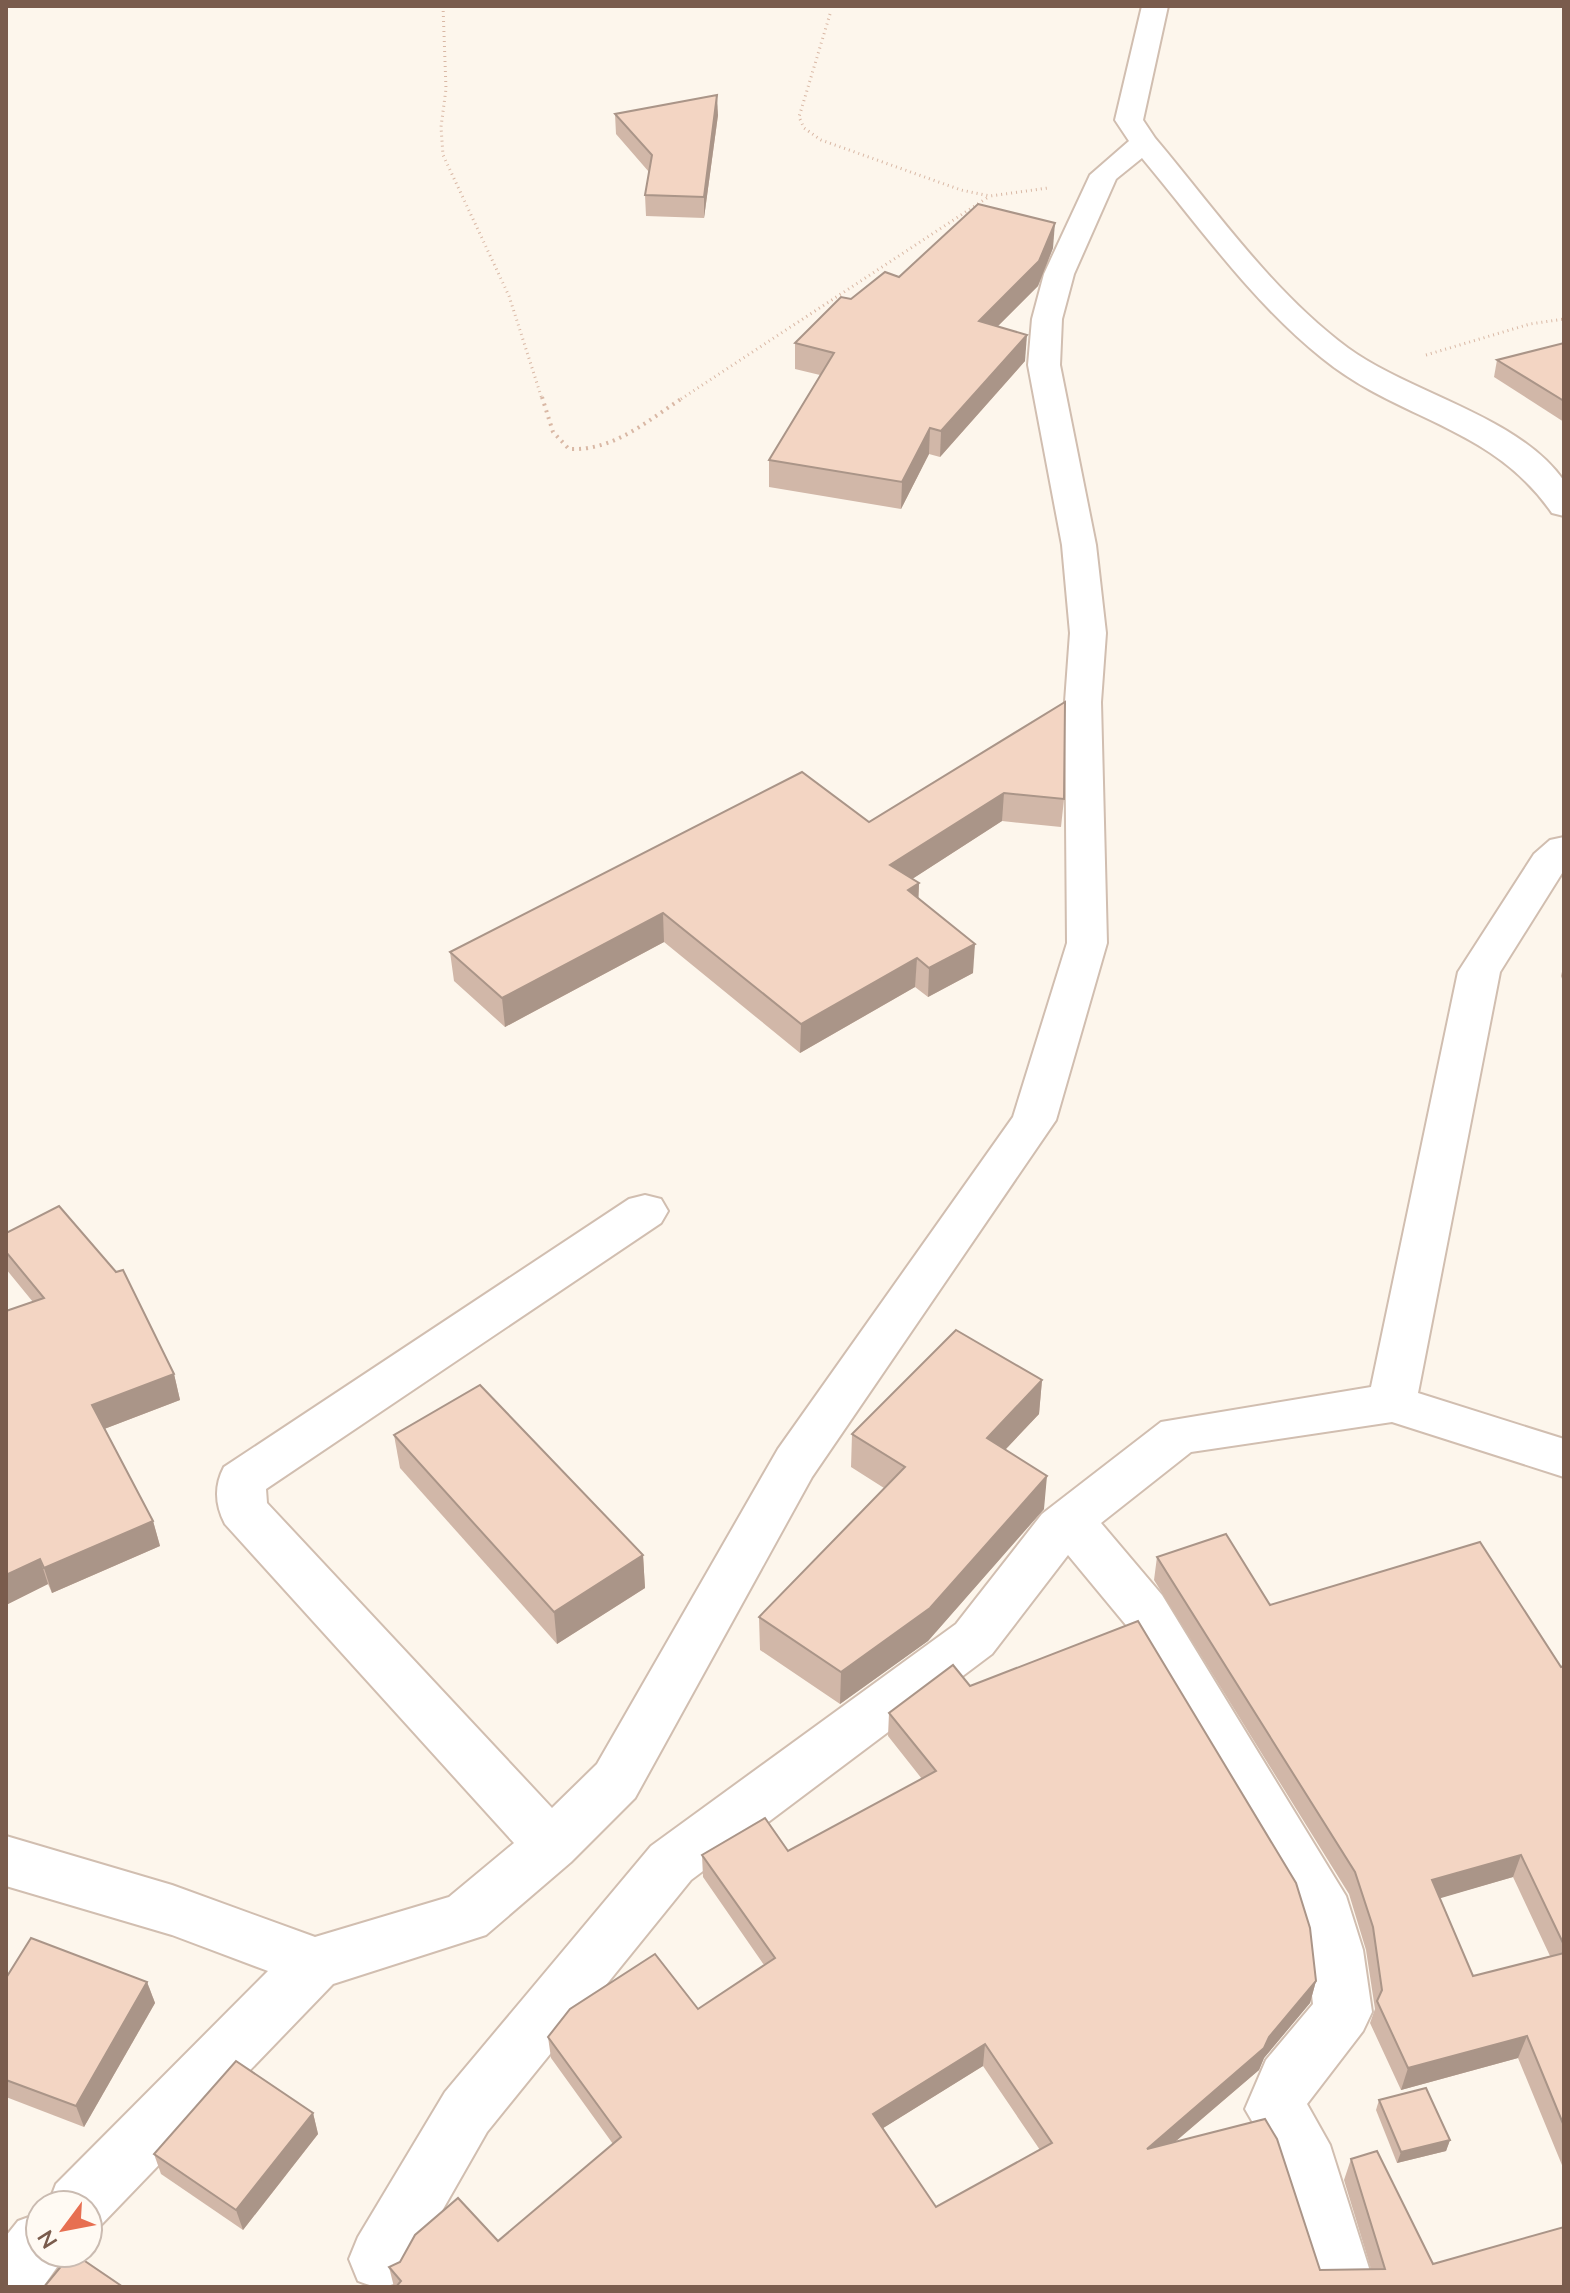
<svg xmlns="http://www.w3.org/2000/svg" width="1570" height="2293" viewBox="0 0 1570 2293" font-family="'Nunito Sans',sans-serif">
<rect width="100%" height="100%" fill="#fdf6ec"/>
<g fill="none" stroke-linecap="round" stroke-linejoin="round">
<defs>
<g id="minor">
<path d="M1142,6H1168L1143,120L1155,138C1215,209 1272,292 1348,348C1411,394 1519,416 1564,481V516L1552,513C1491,425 1399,421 1322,358C1252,302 1199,226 1142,158L1116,179L1074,274L1062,319L1060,365L1096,545L1106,633L1101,702L1107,943L1056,1120L812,1477L635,1798L571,1862L486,1935L333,1984L100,2226L88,2231V2205H48L56,2184L268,1971L172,1935L6,1886V1836L172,1885L315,1937L449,1897L514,1843L225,1524C215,1505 214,1486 224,1467L629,1199L645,1195L661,1199L668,1211L661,1223L266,1489L267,1503L552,1808L597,1764L778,1449L1013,1117L1067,943L1065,702L1070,633L1062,545L1028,365L1032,319L1044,274L1090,175L1129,141L1115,120Z"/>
<path d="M1564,837V870L1500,972L1418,1393L1564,1439V1477L1392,1422L1191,1452L1101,1523L1162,1595L1346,1896L1363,1950L1372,2012L1363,2031L1307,2104L1330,2145L1375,2287H1313L1274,2159L1245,2109L1266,2060L1313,2004L1307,1950L1293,1904L1126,1625L1068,1555L992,1654L691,1880L487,2132L402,2281C385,2288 375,2288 358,2281L349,2259L358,2237L445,2092L651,1846L956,1624L1042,1514L1161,1422L1371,1387L1458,972L1534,854L1550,840Z"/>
<polygon points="40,2213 40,2253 67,2253 43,2287 6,2287 6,2236 18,2221"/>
</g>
</defs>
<use href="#minor" stroke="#d1beb0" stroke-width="4"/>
<g stroke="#d9b8a5" stroke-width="3" stroke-dasharray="1 4" stroke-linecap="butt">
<polyline points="443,6 446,89 441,127 443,155 509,296 542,399"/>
<polyline points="830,14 799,117 804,128 821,140 961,190 990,196 1048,188"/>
<polyline points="1426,355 1530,324 1564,319"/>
<polyline points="681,399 990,196"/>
</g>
<path stroke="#d9b8a5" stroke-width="4" stroke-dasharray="2 5" stroke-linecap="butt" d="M542,397L553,432L569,449C614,451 647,421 684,397"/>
<use href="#minor" fill="#fff" fill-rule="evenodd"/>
</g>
<g fill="#d1b7a8" fill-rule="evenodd">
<polygon points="615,114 718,115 704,218 646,216 645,195 649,172 616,134"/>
<polygon points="1053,248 1038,286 997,327 1025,361 940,457 929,454 901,509 769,487 769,460 820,375 795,369 795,343 851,299 899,277"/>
<polygon points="1564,343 1564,422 1494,377 1497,360"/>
<polygon points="1065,702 1064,799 1061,827 1002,821 912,879 919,883 918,899 973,973 928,997 915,987 800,1053 664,942 505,1027 454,981 450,952 869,822"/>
<polygon points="1564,963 1564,984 1561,976"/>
<polygon points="6,1233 174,1374 180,1400 104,1429 153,1521 160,1546 52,1593 48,1584 6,1605 6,1311 33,1302 6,1269"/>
<polygon points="1042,1380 1039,1414 1005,1450 1044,1509 928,1641 840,1704 760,1650 759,1617 884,1488 851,1467 852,1434"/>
<polygon points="394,1435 643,1555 645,1588 557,1644 400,1468"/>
<path d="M1157,1557L1270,1605L1561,1667L1564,1666V2170L1518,2058L1401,2090L1370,2023L1375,2009L1366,1950L1349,1894L1154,1580ZM1513,1877L1550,1956L1473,1976L1439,1898Z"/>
<path d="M970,1686L1316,1981L1310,2003L1264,2058L1259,2070L1175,2142L1320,2270L1371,2269L1344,2180L1351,2159L1433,2264L1564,2287H394L389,2267L498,2241L613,2144L551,2058L548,2037L698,2009L764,1965L703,1877L702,1855L788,1851L922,1779L888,1736L889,1713ZM983,2066L1040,2150L936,2207L883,2128Z"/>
<polygon points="6,1978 147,1982 155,2003 84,2127 6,2097"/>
<polygon points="1379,2100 1450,2140 1446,2151 1397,2163 1376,2110"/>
<polygon points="313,2113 318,2134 243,2230 161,2174 154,2154"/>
</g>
<g fill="#aa9588">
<polygon points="717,95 718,115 704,218 704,197"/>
<polygon points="1055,223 1053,248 1038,286 977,347 979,321"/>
<polygon points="1027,335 1025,361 940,457 941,431"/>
<polygon points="930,428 929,454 901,509 902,482"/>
<polygon points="1004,793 1002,821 889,894 890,865"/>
<polygon points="919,883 918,912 908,890"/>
<polygon points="663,913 664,942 505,1027 502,998"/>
<polygon points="975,944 973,973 928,997 929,968"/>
<polygon points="917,958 915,987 800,1053 801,1024"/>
<polygon points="174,1374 180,1400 99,1431 92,1405"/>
<polygon points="1042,1380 1039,1414 984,1472 987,1438"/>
<polygon points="1047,1476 1044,1509 928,1641 840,1704 841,1672"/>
<polygon points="153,1521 160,1546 52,1593 44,1568"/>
<polygon points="643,1555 645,1588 557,1644 554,1612"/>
<polygon points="40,1559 48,1584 6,1605 6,1575"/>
<polygon points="1521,1855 1513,1877 1424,1903 1432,1880"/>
<polygon points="1316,1981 1310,2003 1264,2058 1259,2070 1142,2170 1147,2149 1269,2037"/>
<polygon points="147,1982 155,2003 84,2127 76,2106"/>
<polygon points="1527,2036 1518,2058 1401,2090 1408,2068"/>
<polygon points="985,2044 983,2066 872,2135 873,2114"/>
<polygon points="313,2113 318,2134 243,2230 236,2210"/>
<polygon points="1450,2140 1446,2151 1397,2163 1401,2152"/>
</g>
<g fill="#f3d5c3" stroke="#aa9588" stroke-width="2" fill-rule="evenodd">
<polygon points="717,95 704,197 645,195 652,155 615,114"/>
<polygon points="978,204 1055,223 1039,261 979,321 1027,335 941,431 930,428 902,482 769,460 834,353 795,343 841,297 851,299 885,272 899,277"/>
<polygon points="1564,343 1564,401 1497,360"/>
<polygon points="1065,702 1064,799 1004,793 890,865 919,883 908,890 975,944 929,968 917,958 801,1024 663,913 502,998 450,952 802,772 869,822"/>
<polygon points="59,1206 116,1272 123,1270 174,1374 92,1405 153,1521 44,1568 40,1559 6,1575 6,1311 44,1298 6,1252 6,1233"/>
<polygon points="956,1330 1042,1380 987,1438 1047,1476 930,1608 841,1672 759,1617 905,1467 852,1434"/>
<polygon points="480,1385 643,1555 554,1612 394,1435"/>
<polygon points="1226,1534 1270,1605 1480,1542 1561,1667 1564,1666 1564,1945 1521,1855 1432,1880 1473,1976 1564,1953 1564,2126 1527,2036 1408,2068 1377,2001 1382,1990 1373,1927 1355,1872 1157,1557"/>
<path d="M1138,1621L1296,1883L1310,1928L1316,1981L1269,2037L1264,2048L1147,2149L1265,2119L1277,2139L1320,2270L1385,2269L1351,2159L1377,2151L1433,2264L1564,2227V2287H396L401,2281L389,2267L400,2262L415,2235L458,2198L498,2241L621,2137L548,2037L570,2009L655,1954L698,2009L775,1958L702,1855L765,1818L788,1851L936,1771L889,1713L953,1665L970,1686ZM985,2044L1052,2143L936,2207L873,2114Z"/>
<polygon points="31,1938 147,1982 76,2106 6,2080 6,1978"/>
<polygon points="236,2061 313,2113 236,2210 154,2154"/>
<polygon points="1426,2088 1450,2140 1401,2152 1379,2100"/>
<polygon points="72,2253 73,2253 123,2287 44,2287"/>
</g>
<rect width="1570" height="2293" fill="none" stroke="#7a5c4d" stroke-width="16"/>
<g transform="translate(64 2229) rotate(238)"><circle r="38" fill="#fffaf3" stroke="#cabbb1" stroke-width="2"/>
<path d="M0-6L14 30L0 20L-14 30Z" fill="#e76f51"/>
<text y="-12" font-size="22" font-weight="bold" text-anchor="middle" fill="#7a5c4d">N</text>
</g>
</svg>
